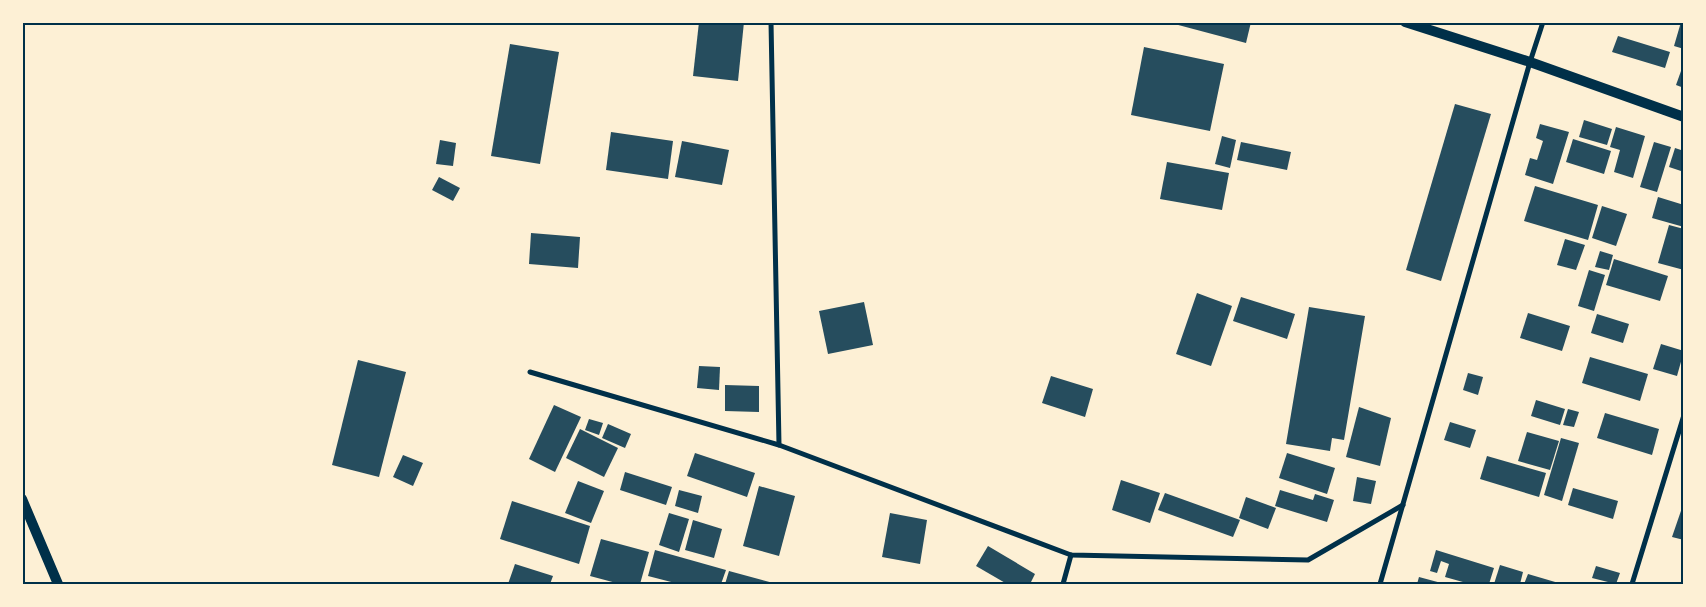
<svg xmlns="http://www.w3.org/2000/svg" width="1706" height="607" viewBox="0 0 1706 607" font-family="'DejaVu Sans',sans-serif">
<rect width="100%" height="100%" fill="#fdf0d5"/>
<g fill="#264d5e">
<polygon points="699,22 744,22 738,81 693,76"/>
<polygon points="1167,22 1251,22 1246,43"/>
<polygon points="1681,22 1684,22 1684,49 1674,46"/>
<polygon points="1618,36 1670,52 1665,68 1612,52"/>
<polygon points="510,44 559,52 540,164 491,156"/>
<polygon points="1144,47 1224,64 1210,131 1131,115"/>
<polygon points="1681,71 1684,72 1684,88 1676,85"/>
<polygon points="1455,104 1491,114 1441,281 1406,270"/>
<polygon points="1584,120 1612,129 1607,145 1579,137"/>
<polygon points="1540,124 1569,132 1553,184 1525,175 1530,158 1537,160 1543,141 1536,138"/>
<polygon points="1616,127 1645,136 1633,178 1614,172 1620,150 1610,147"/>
<polygon points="611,132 673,141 668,179 606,170"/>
<polygon points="1222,136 1236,140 1230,168 1215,164"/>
<polygon points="1573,139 1611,151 1604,174 1566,162"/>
<polygon points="440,140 456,143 453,166 436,164"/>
<polygon points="682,141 729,150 722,185 675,177"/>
<polygon points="1241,142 1291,152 1287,170 1237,160"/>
<polygon points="1654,142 1671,147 1657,192 1640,187"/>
<polygon points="1675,148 1684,151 1684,172 1669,167"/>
<polygon points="1167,162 1229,173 1222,210 1160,199"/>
<polygon points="439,177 460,188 453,201 432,190"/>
<polygon points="1535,186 1598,205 1588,240 1524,221"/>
<polygon points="1658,197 1684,205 1684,227 1652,218"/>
<polygon points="1602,206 1627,214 1616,246 1592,238"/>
<polygon points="1669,225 1684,229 1684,270 1658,263"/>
<polygon points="531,233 580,237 578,268 529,264"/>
<polygon points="1565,239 1585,245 1576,270 1557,265"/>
<polygon points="1600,251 1613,255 1609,270 1595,267"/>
<polygon points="1614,259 1668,276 1660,301 1606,285"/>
<polygon points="1589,270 1605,275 1594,311 1578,306"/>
<polygon points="1197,293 1232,306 1211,366 1176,354"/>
<polygon points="1241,297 1295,314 1287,339 1233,321"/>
<polygon points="864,302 873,345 828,354 819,311"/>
<polygon points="1309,307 1365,316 1344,440 1332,438 1330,451 1286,444"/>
<polygon points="1528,313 1570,326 1562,351 1520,338"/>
<polygon points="1597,314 1629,324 1623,343 1591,333"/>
<polygon points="1661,344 1684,351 1677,376 1653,369"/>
<polygon points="1590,357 1648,374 1640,401 1582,383"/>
<polygon points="358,360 406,372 379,477 332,465"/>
<polygon points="699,366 720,367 719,390 697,388"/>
<polygon points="1468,373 1483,377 1478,395 1463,390"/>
<polygon points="1051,376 1093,389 1085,417 1042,403"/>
<polygon points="725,385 759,386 759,412 725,411"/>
<polygon points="1536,400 1565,409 1560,425 1531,416"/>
<polygon points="554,405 581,417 555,472 529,459"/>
<polygon points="1359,407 1391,418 1380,466 1346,457"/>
<polygon points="1568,409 1579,412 1574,427 1563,425"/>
<polygon points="1605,413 1659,429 1652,455 1597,438"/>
<polygon points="589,419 603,423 599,435 585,430"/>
<polygon points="1450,422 1476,430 1470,448 1444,440"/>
<polygon points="608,424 631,434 625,448 602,438"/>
<polygon points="580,429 618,448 604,477 566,458"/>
<polygon points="1527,432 1559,441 1550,470 1518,461"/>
<polygon points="1561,438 1579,443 1562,501 1544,495"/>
<polygon points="695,453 755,473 747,497 687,476"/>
<polygon points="1287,453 1335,468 1327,494 1279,478"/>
<polygon points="403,455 423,463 413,486 393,477"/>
<polygon points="1487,456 1546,473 1539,497 1480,479"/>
<polygon points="625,472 672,487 666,505 620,490"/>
<polygon points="1357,477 1376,481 1371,504 1353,501"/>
<polygon points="1121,480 1160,493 1150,523 1112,510"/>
<polygon points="578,481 604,491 591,523 565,513"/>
<polygon points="759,486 795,496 779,556 743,546"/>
<polygon points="1573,488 1618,501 1613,519 1568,505"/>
<polygon points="679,490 702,496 698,513 675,506"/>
<polygon points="1280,490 1313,500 1315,494 1334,500 1327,522 1275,506"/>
<polygon points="1165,493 1240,520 1233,537 1158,510"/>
<polygon points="1246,497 1276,508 1268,529 1239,518"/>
<polygon points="512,501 590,526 579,564 500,539"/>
<polygon points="1684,502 1684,540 1672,537"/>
<polygon points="669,513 689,519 679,552 659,545"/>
<polygon points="890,513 927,520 920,564 882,557"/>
<polygon points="693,520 722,529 714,558 685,550"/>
<polygon points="601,539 649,552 640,584 620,584 590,576"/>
<polygon points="988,546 1035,574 1030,584 1007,584 976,566"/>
<polygon points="655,550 726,570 721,584 679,584 648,576"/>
<polygon points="1436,550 1494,568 1489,584 1470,584 1445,577 1449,564 1441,561 1437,573 1430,571"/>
<polygon points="515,564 553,576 550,584 508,584"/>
<polygon points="1500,565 1523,572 1520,584 1494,584"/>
<polygon points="1596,566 1620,573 1616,584 1592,578"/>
<polygon points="729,571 777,584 725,584"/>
<polygon points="1528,574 1562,584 1524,584"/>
<polygon points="1419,577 1445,584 1417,584"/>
</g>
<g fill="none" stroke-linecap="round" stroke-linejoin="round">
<g stroke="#003049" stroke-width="5">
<polyline points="771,22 779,445 1071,555 1308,560 1403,505"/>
<polyline points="530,372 779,445"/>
<polyline points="1063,584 1071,555"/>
<polyline points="1380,584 1530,62 1543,22"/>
<polyline points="1632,584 1684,415"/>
</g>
<g stroke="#003049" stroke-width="10">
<polyline points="1405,22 1530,62 1684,117"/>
<polyline points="22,499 58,584"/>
</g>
</g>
<rect width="1706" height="607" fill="none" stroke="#fdf0d5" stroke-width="48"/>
<rect x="24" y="24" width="1658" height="559" fill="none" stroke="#003049" stroke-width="2"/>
</svg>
